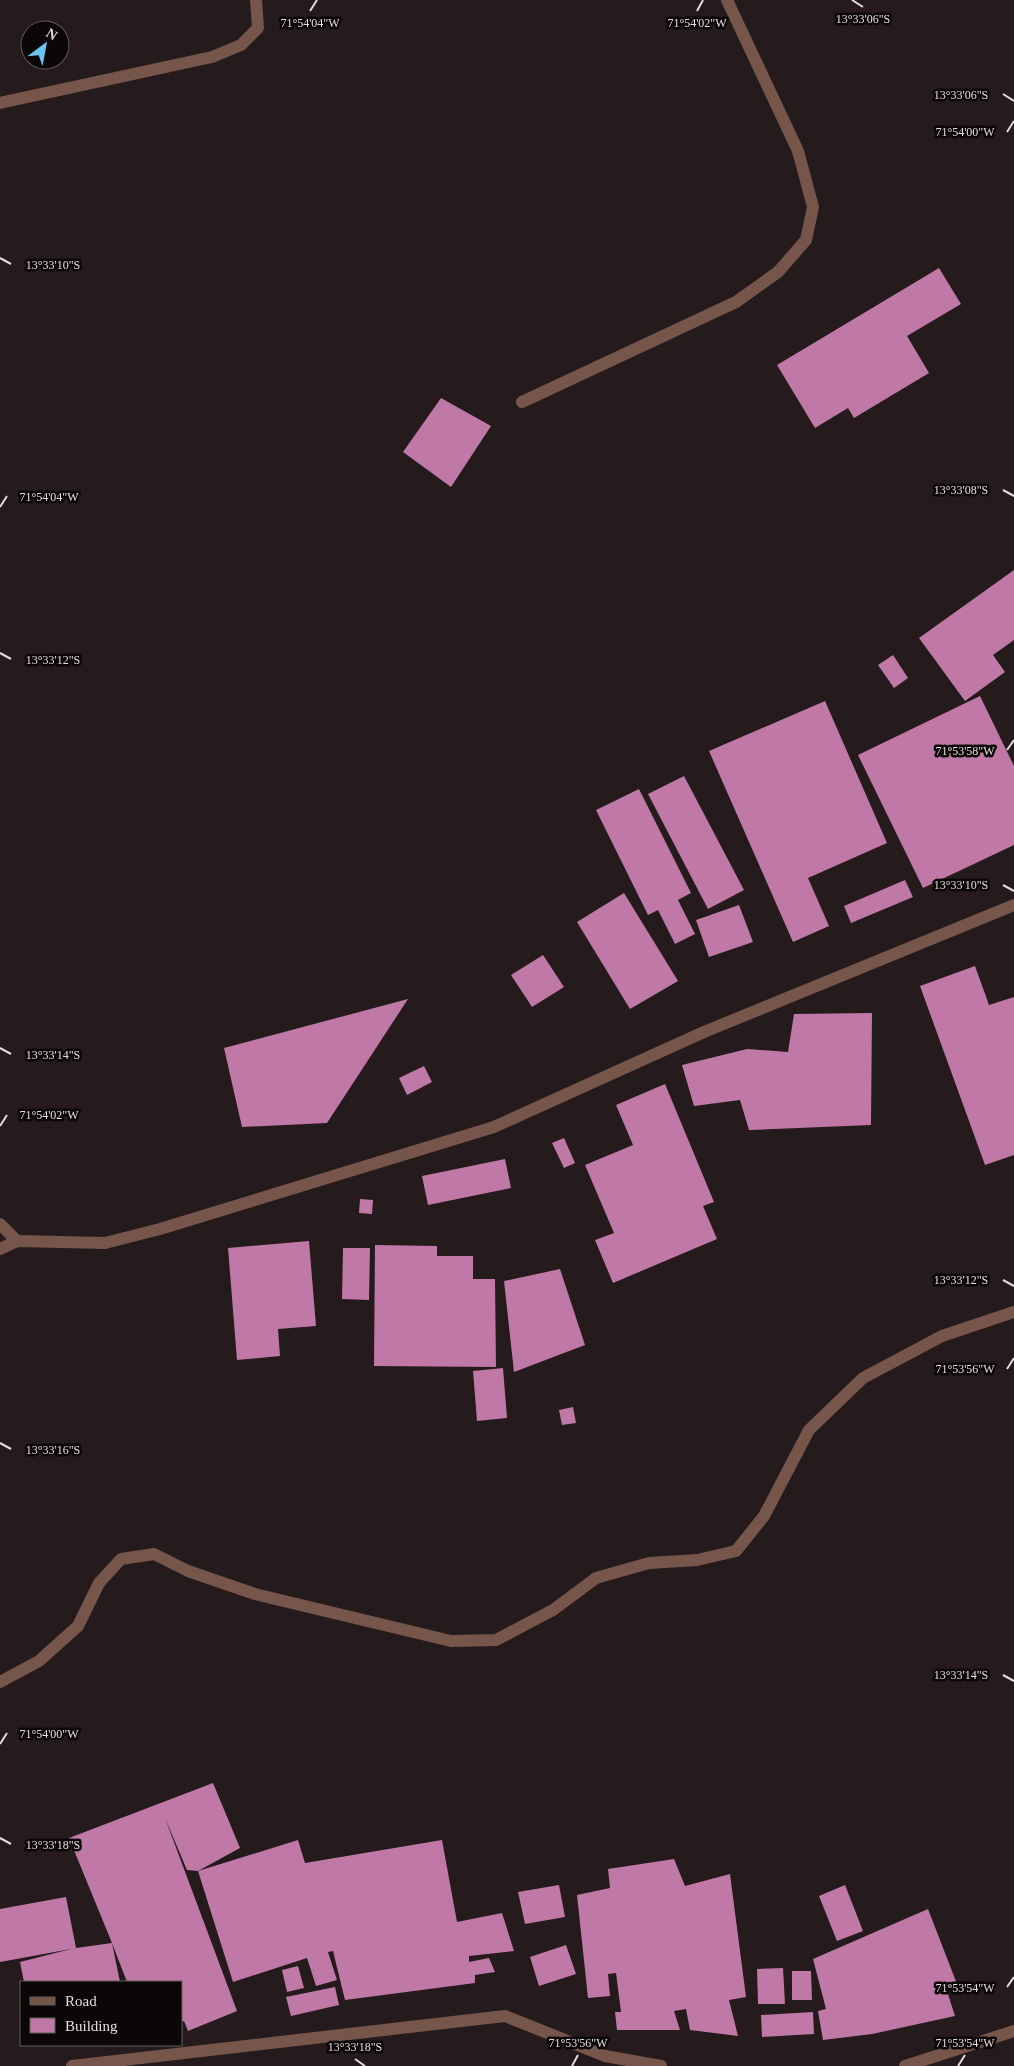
<svg xmlns="http://www.w3.org/2000/svg" width="1014" height="2066" viewBox="0 0 1014 2066" font-family="Georgia,serif">
<rect width="100%" height="100%" fill="#251a1c"/>
<g fill="#c079a6">
<polygon points="939,268 961,304 907,336 929,373 854,418 848,408 815,428 777,365"/>
<polygon points="441,398 491,426 451,487 403,452"/>
<polygon points="1014,570 1014,640 993,655 1005,672 965,701 919,638"/>
<polygon points="893,655 908,678 894,688 878,665"/>
<polygon points="980,696 1014,766 1014,845 923,888 858,755"/>
<polygon points="825,701 887,843 808,878 829,926 793,942 709,751"/>
<polygon points="684,776 744,890 708,909 648,794"/>
<polygon points="639,789 691,893 678,900 695,934 675,944 658,910 648,915 596,810"/>
<polygon points="905,880 913,897 851,923 844,906"/>
<polygon points="624,893 678,981 630,1009 577,922"/>
<polygon points="739,905 753,942 709,957 696,920"/>
<polygon points="543,955 564,987 532,1007 511,975"/>
<polygon points="975,966 989,1005 1014,997 1014,1155 985,1165 920,986"/>
<polygon points="408,999 327,1123 242,1127 224,1048"/>
<polygon points="872,1013 871,1125 749,1130 740,1100 694,1106 682,1065 747,1049 788,1052 794,1014"/>
<polygon points="424,1066 432,1082 407,1095 399,1078"/>
<polygon points="665,1084 714,1202 703,1206 717,1239 613,1283 595,1240 614,1233 585,1165 633,1145 616,1105"/>
<polygon points="564,1138 575,1163 564,1168 552,1143"/>
<polygon points="505,1159 511,1188 428,1205 422,1176"/>
<polygon points="360,1199 373,1200 372,1214 359,1213"/>
<polygon points="309,1241 316,1326 278,1329 280,1356 237,1360 228,1248"/>
<polygon points="375,1245 437,1246 437,1256 473,1256 473,1279 495,1279 496,1367 374,1366"/>
<polygon points="343,1248 370,1248 369,1300 342,1299"/>
<polygon points="560,1269 585,1345 514,1372 504,1281"/>
<polygon points="503,1368 507,1418 477,1421 473,1371"/>
<polygon points="573,1407 576,1423 562,1425 559,1410"/>
<polygon points="213,1783 240,1848 198,1871 187,1870 165,1818 237,2011 188,2031 184,2021 181,2022 181,1982 127,1982 112,1943 120,1982 24,1982 20,1962 71,1949 0,1962 0,1909 66,1897 76,1948 112,1943 69,1838"/>
<polygon points="298,1840 305,1863 442,1840 457,1922 502,1913 514,1951 469,1956 469,1962 489,1958 495,1972 475,1975 475,1983 345,2000 333,1951 328,1952 337,1980 316,1986 307,1958 233,1982 198,1871"/>
<polygon points="674,1859 685,1886 730,1874 746,1997 729,2000 738,2036 690,2030 686,2009 674,2011 680,2030 617,2030 615,2012 621,2012 616,1973 608,1974 610,1996 588,1998 577,1895 610,1888 608,1869"/>
<polygon points="559,1885 565,1917 525,1924 518,1892"/>
<polygon points="845,1885 863,1931 837,1941 819,1896"/>
<polygon points="928,1909 957,1984 946,1988 955,2016 872,2034 823,2040 818,2011 826,2009 813,1959"/>
<polygon points="566,1945 576,1974 539,1986 530,1957"/>
<polygon points="298,1966 304,1988 287,1992 282,1970"/>
<polygon points="783,1968 785,2004 758,2004 757,1969"/>
<polygon points="792,1971 811,1971 812,2000 792,2000"/>
<polygon points="335,1987 339,2005 291,2016 286,1997"/>
<polygon points="813,2012 814,2034 762,2037 761,2015"/>
</g>
<g fill="none" stroke-linecap="round" stroke-linejoin="round">
<g stroke="#76554b" stroke-width="12">
<polyline points="0,103 212,57 241,45 258,28 256,0"/>
<polyline points="522,402 736,302 778,272 806,240 813,207 798,151 727,0"/>
<polyline points="0,1224 17,1241"/>
<polyline points="0,1249 17,1241 105,1243 160,1229 494,1127 704,1032 1014,905"/>
<polyline points="0,1682 39,1661 78,1626 99,1583 121,1559 154,1554 188,1571 255,1594 451,1641 496,1640 553,1610 596,1578 649,1563 697,1560 736,1551 764,1516 809,1430 863,1378 942,1336 1014,1312"/>
<polyline points="72,2066 505,2016 605,2056 661,2066"/>
<polyline points="905,2066 1014,2031"/>
</g>
</g>
<path fill="none" stroke="#e3dcdd" stroke-width="2" d="M852,0L863,7M310,11L317,0M697,11L703,0M1003,94L1014,101M1007,132L1014,121M0,258L11,264M1003,490L1014,496M0,507L7,496M0,653L11,659M1007,750L1014,740M1003,885L1014,891M0,1048L11,1054M0,1126L7,1115M1003,1280L1014,1286M1007,1369L1014,1358M0,1443L11,1449M1003,1675L1014,1681M0,1744L7,1733M0,1838L11,1844M1007,1987L1014,1977M355,2059L365,2066M572,2066L578,2055M958,2066L965,2055"/>
<g font-size="12" text-anchor="middle" fill="#e3dcdd" stroke="#0b0707" stroke-width="5" stroke-linejoin="round" paint-order="stroke">
<text x="863" y="23">13°33'06"S</text>
<text x="310" y="27">71°54'04"W</text>
<text x="697" y="27">71°54'02"W</text>
<text x="961" y="99">13°33'06"S</text>
<text x="965" y="136">71°54'00"W</text>
<text x="53" y="269">13°33'10"S</text>
<text x="961" y="494">13°33'08"S</text>
<text x="49" y="501">71°54'04"W</text>
<text x="53" y="664">13°33'12"S</text>
<text x="965" y="755">71°53'58"W</text>
<text x="961" y="889">13°33'10"S</text>
<text x="53" y="1059">13°33'14"S</text>
<text x="49" y="1119">71°54'02"W</text>
<text x="961" y="1284">13°33'12"S</text>
<text x="965" y="1373">71°53'56"W</text>
<text x="53" y="1454">13°33'16"S</text>
<text x="961" y="1679">13°33'14"S</text>
<text x="49" y="1738">71°54'00"W</text>
<text x="53" y="1849">13°33'18"S</text>
<text x="965" y="1992">71°53'54"W</text>
<text x="578" y="2047">71°53'56"W</text>
<text x="965" y="2047">71°53'54"W</text>
<text x="355" y="2051">13°33'18"S</text>
</g>
<rect x="20" y="1981" width="162" height="65" fill="#0b0707" stroke="#615c5d"/>
<rect x="30" y="1997" width="25" height="8" fill="#76554b" stroke="#615c5d"/>
<text x="65" y="2006" font-size="15" fill="#e3dcdd">Road</text>
<rect x="30" y="2018" width="25" height="15" fill="#c079a6" stroke="#615c5d"/>
<text x="65" y="2031" font-size="15" fill="#e3dcdd">Building</text>
<g transform="translate(45 45) rotate(32)"><circle r="24" fill="#0b0707" stroke="#615c5d"/>
<path d="M0-4L9 19L0 12L-9 19Z" fill="#6bc3f2"/>
<text y="-8" font-size="14" font-weight="bold" text-anchor="middle" fill="#e3dcdd">N</text>
</g>
</svg>
